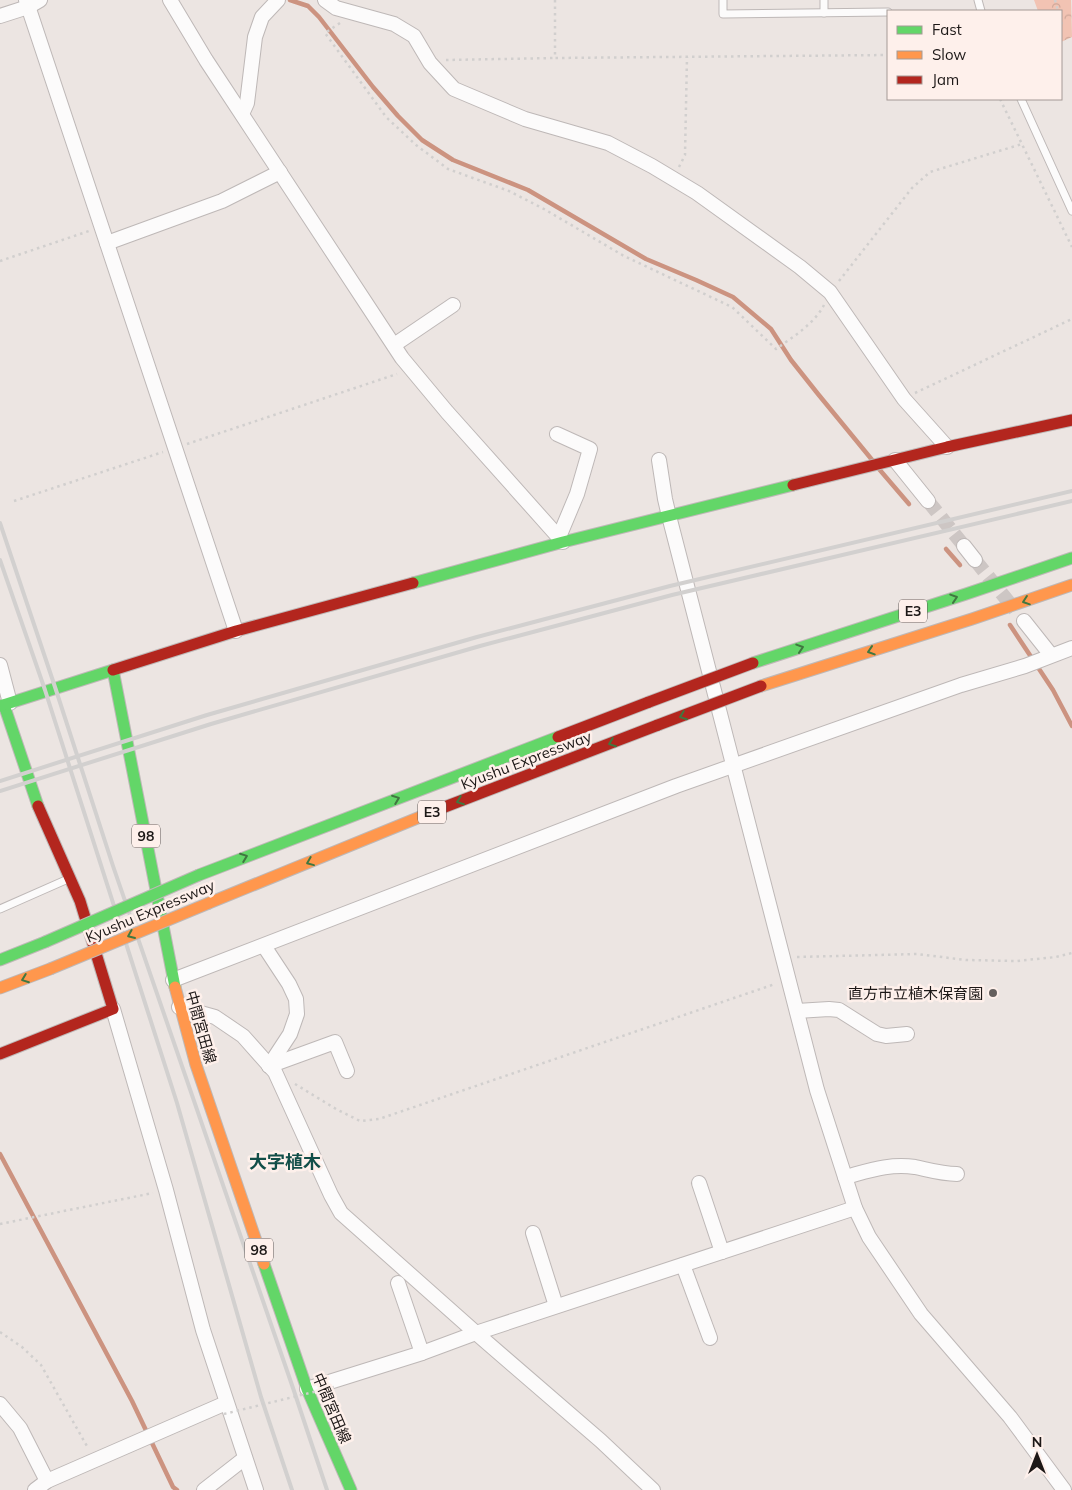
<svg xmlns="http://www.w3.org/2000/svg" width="1072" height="1490" viewBox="0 0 1072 1490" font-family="Mulish,'Noto Sans JP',sans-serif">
<defs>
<pattern id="park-crowns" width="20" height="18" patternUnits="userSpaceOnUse" patternTransform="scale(1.25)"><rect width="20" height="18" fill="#f2c3b3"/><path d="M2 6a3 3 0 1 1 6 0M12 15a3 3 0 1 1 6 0" fill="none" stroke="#cfa799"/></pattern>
</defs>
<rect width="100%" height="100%" fill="#ece5e2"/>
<polygon fill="url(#park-crowns)" points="1034,0 1071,0 1072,37 1061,42 1061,11 1038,11"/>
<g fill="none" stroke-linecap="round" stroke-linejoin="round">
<g stroke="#cc9380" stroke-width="4.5">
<polyline points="290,0 308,6 319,17 373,87 398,116 422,140 453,160 528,190 646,259 696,280 733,297 771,329 791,360 818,394 873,461"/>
<polyline points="879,469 909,504"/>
<polyline points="946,549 960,565"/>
<polyline points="1010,625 1053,690 1072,726"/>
<polyline points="0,1154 132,1401 173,1487 177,1490"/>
</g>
<g stroke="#cdc6c4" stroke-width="14" stroke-dasharray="14 7" stroke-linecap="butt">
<polyline points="928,501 964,546"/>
<polyline points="975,560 1015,610"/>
</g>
<defs>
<g id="lane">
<polyline points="723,0 723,14 888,12"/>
<polyline points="824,0 824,13"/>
<polyline points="978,0 981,11"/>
<polyline points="1021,99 1072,211"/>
<polyline points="0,909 68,879"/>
</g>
<g id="street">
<polyline points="26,0 236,631"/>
<polyline points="170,0 206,60 402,358 447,412 563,542"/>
<polyline points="325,0 336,8 394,24 414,36 430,63 454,89 525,119 608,143 652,166 697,193 800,267 830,292 904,399 947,447"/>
<polyline points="0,16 28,7 40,0"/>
<polyline points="242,114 247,103 255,37 262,17 278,0"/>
<polyline points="107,243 222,201 280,172"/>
<polyline points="394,345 453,305"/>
<polyline points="557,434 590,449 577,494 559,537"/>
<polyline points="659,460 665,499 669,516 817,1090 855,1208 869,1237 921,1314 1010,1417 1064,1490"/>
<polyline points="895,460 928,501"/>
<polyline points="964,546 975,560"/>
<polyline points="1024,621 1051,655"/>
<polyline points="0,665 10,703"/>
<polyline points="264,946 289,984 296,999 297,1014 290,1034 269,1066"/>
<polyline points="173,980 676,786 961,685 1025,666 1072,648"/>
<polyline points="179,1007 215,1017 243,1036 275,1072 331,1195 341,1213 476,1333 601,1441 653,1490"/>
<polyline points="113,1009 166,1190 203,1330 256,1490"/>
<polyline points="797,1011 829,1009 839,1010 877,1034 886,1036 907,1034"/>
<polyline points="269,1066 335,1042 347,1071"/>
<path d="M845,1177C868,1171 890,1163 915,1167C929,1170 942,1174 957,1174"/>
<polyline points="699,1183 722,1252"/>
<polyline points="533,1233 556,1306"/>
<polyline points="683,1265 710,1338"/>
<polyline points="398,1283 422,1353"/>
<polyline points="307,1389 422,1353 476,1333 855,1208"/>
<polyline points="0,1404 20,1428 47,1481"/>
<polyline points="35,1490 47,1481 226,1403"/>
<polyline points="204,1490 245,1458"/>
</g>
<g id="fast">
<polyline points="413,583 563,542 793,485"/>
<polyline points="753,663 966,594 1072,558"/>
<polyline points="4,705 38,806"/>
<polyline points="0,706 113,670 175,987"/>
<polyline points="199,875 558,737"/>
<polyline points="0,960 45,942"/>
<polyline points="264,1264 307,1389 351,1490"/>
</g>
<g id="slow">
<polyline points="761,686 972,619 1072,585"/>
<polyline points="209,903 442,808"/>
<polyline points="175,987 196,1065 264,1264"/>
<polyline points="0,988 50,969"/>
</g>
<g id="jam">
<polyline points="793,485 947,447 1072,420"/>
<polyline points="113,670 236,631 413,583"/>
<polyline points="558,737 649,702"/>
<polyline points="442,808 658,725"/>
<polyline points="0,1054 113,1009 80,901 38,806"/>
</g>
</defs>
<use href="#lane" stroke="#beb8b7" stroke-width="9"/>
<use href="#street" stroke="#beb8b7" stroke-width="16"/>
<use href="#fast" stroke="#beb8b7" stroke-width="13"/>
<use href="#slow" stroke="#beb8b7" stroke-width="13"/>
<use href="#jam" stroke="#beb8b7" stroke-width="13"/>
<g stroke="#d1cfce" stroke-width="2.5" stroke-dasharray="2.5 4" stroke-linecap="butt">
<polyline points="555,0 555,58 888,55"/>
<polyline points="1055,0 1058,11"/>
<polyline points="1061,22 1062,25"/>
<path d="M340,23L325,33L386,117L416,145L448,169L509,191L544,209L624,256L732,307L776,349C793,337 814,324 824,305"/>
<polyline points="446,60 555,58"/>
<polyline points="1000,99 1072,247"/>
<polyline points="679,167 685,155 687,57"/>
<polyline points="0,261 89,231"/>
<polyline points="839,281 912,188 930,172 1022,144"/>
<polyline points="915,393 1072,319"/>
<polyline points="187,444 397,374"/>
<polyline points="14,501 163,452"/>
<polyline points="797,957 917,954 966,960 1017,961 1056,957 1072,953"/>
<polyline points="295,1084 336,1109 360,1121 379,1119 775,984"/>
<polyline points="0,1224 153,1193"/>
<polyline points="0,1332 22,1347 41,1365 88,1448"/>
</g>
<use href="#lane" stroke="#fcfbfb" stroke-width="7"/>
<use href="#street" stroke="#fcfbfb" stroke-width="14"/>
<use href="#fast" stroke="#63d668" stroke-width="11"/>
<use href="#slow" stroke="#ff974d" stroke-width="11"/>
<use href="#jam" stroke="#b3261e" stroke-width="11"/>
<g stroke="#d2d0cf" stroke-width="4">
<polyline points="0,523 55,687 113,866 293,1388 327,1490"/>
<polyline points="0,560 45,690 177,1103 261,1397 292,1490"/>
<polyline points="0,781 207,715 477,637 670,586 1072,491"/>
<polyline points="0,791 211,724 480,646 672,595 1072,501"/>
</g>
<defs>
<polyline id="fast-bridge" points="45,942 199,875"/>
<polyline id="slow-bridge" points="50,969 209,903"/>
<g id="jam-bridge">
<polyline points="649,702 753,663"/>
<polyline points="658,725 761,686"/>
</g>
</defs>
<use href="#fast-bridge" stroke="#beb8b7" stroke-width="13" stroke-linecap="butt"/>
<use href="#slow-bridge" stroke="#beb8b7" stroke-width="13" stroke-linecap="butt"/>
<use href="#jam-bridge" stroke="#beb8b7" stroke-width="13" stroke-linecap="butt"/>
<polyline stroke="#d1cfce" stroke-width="2.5" stroke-dasharray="2.5 4" stroke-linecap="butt" points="224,1414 334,1387"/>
<use href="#fast-bridge" stroke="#63d668" stroke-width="11"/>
<use href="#slow-bridge" stroke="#ff974d" stroke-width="11"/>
<use href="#jam-bridge" stroke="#b3261e" stroke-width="11"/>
</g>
<defs><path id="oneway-chevron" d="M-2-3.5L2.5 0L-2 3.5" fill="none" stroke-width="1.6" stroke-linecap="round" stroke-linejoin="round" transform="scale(1.25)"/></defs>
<g stroke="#407740">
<use href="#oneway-chevron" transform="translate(954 598) rotate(-18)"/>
<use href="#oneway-chevron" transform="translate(1026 601) rotate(161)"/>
<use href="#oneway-chevron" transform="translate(800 648) rotate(-18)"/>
<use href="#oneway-chevron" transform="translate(871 651) rotate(162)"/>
<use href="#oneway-chevron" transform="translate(683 716) rotate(159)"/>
<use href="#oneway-chevron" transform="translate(612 743) rotate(159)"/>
<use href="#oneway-chevron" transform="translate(396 799) rotate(-21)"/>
<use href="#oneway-chevron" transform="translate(460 801) rotate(159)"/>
<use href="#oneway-chevron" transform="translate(244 857) rotate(-21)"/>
<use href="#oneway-chevron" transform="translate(310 862) rotate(158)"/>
<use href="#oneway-chevron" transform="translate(131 935) rotate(157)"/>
<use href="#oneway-chevron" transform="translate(25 979) rotate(159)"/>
</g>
<circle fill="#65605e" stroke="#fef0eb" stroke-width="2" cx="993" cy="993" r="5"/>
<g text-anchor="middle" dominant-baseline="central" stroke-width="5" stroke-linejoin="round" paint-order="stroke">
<g fill="#fef0eb" stroke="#605957" stroke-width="1">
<rect x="899" y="599.5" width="28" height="23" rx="4"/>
<rect x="418" y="800.5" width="28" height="23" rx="4"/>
<rect x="132" y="824.5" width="28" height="23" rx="4"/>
<rect x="245" y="1238.5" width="28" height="23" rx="4"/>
</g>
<g font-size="14" font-weight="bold" fill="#1d1817">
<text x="913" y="611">E3</text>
<text x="432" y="812">E3</text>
<text x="146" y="836">98</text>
<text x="259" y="1250">98</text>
</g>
<g font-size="15" fill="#1d1817" stroke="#fef0eb">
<text transform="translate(526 760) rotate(-21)">Kyushu Expressway</text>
<text transform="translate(150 911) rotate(-23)">Kyushu Expressway</text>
<text transform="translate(201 1027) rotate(74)">中間宮田線</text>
<text transform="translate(332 1408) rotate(67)">中間宮田線</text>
</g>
<g font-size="15" fill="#1d1817" stroke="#fef0eb" text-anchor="end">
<text x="983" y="993">直方市立植木保育園</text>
</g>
<g font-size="18" font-weight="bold" fill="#134f49" stroke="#fef0eb">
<text x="285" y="1161">大字植木</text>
</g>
</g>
<rect x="887" y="10" width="175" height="90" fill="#fef0eb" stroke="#a49a96"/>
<rect x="897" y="26" width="25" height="8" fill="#63d668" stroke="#a49a96"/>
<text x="932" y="35" font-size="15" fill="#1d1817">Fast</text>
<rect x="897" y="51" width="25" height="8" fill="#ff974d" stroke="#a49a96"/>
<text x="932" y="60" font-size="15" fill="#1d1817">Slow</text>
<rect x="897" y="76" width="25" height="8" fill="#b3261e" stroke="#a49a96"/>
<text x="932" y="85" font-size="15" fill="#1d1817">Jam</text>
<g transform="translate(1037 1455)" stroke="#fef0eb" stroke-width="4" paint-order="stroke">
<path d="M0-4L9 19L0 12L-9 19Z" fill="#1d1817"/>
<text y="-8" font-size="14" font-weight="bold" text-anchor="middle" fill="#1d1817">N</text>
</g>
</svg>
